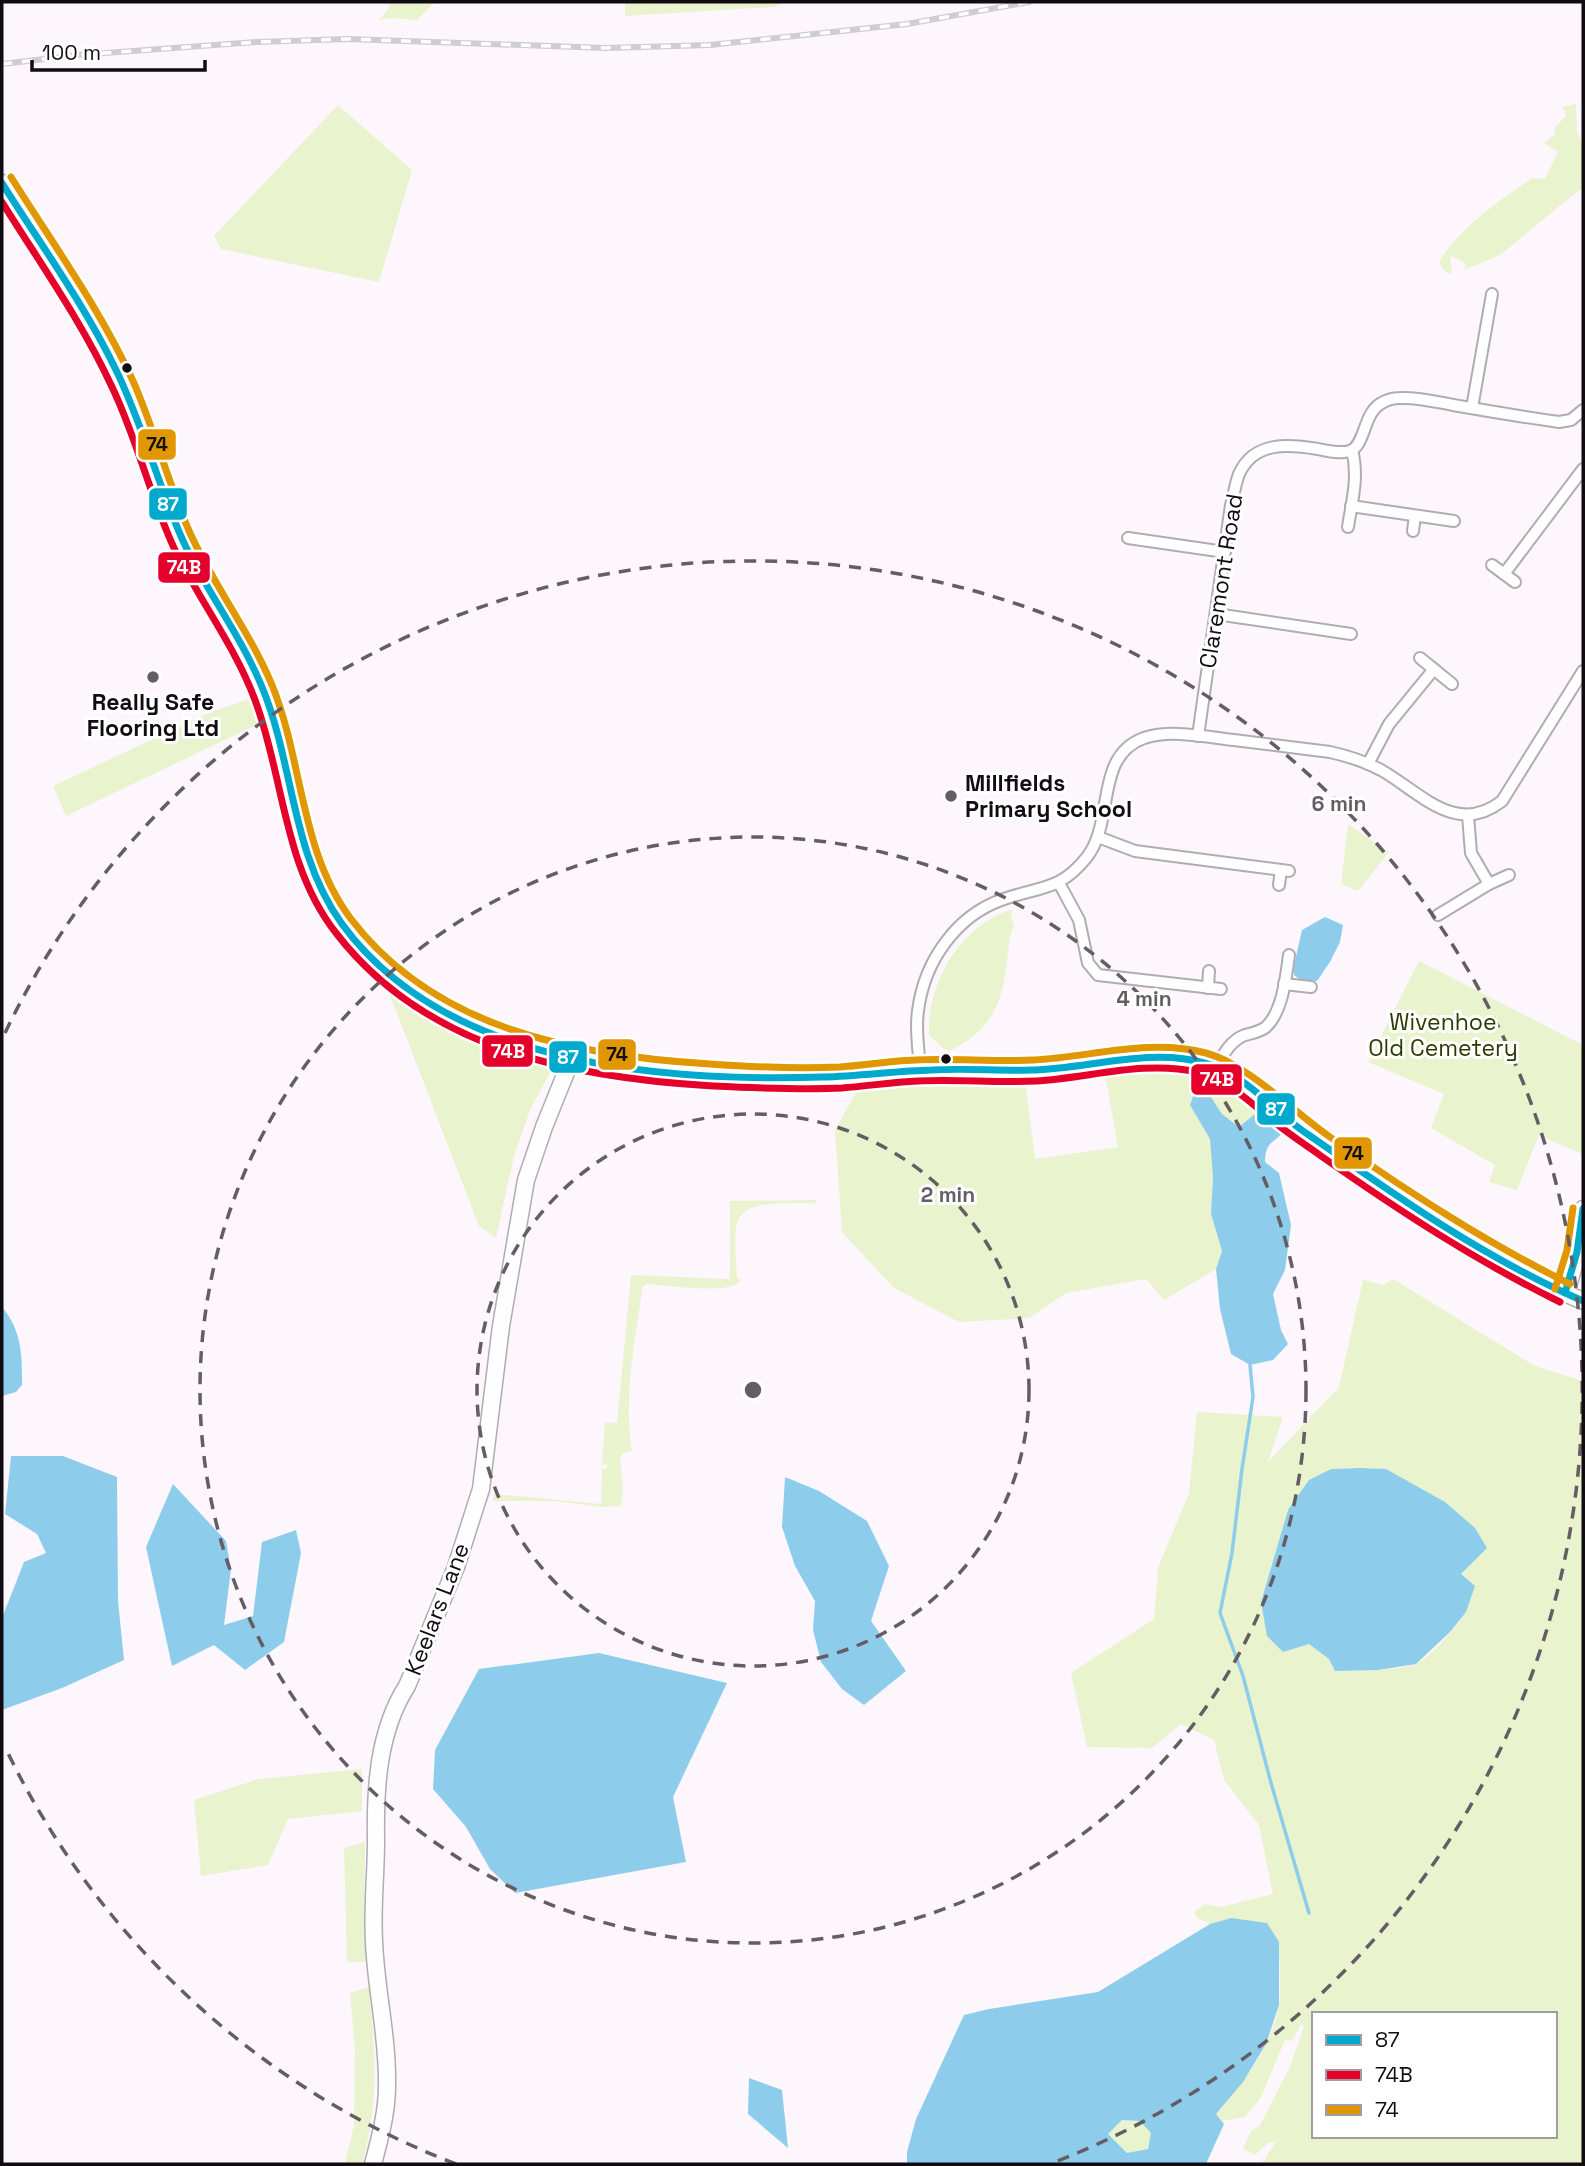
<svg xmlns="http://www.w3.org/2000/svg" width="1585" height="2166" viewBox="0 0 1585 2166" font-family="'Space Grotesk',sans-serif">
<rect width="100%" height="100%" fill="#fdf7fd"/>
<g fill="#e9f3cd" fill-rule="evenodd">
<polygon points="389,2 435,2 417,20 392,18 379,20 389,8"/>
<polygon points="625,2 785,2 774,7 625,16"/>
<path d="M1576,104L1577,132L1583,143V187L1500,255L1464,270L1466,264L1450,255L1452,274C1445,272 1439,268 1440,260C1463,225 1498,202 1532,178L1545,179L1558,152L1544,143L1555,134V127L1567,115L1562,107Z"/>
<polygon points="338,105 412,170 379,282 221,249 214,236"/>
<polygon points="246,700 253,700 262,722 66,816 53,786 211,712"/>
<polygon points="1348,824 1389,852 1358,891 1341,884"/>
<path d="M1013,909L1011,918L1014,926L1011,933C1002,988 1007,1021 950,1051L944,1049L929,1035C927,981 961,925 1013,909Z"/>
<polygon points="1419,961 1583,1045 1582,1154 1539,1135 1517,1190 1489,1182 1495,1165 1431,1128 1444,1094 1368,1062"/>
<path d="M388,990C434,1033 492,1054 552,1069L530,1110L514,1156L496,1238L479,1226Z"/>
<polygon points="1184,1062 1216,1074 1256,1113 1240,1127 1222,1114 1199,1080 1190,1105 1210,1138 1213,1178 1211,1214 1222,1252 1216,1269 1164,1300 1146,1279 1066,1293 1029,1318 959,1322 894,1288 842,1232 835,1130 861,1084 1025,1079 1035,1159 1118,1147 1104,1067"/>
<path d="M817,1200L814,1203C792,1205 740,1196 736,1227C734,1243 736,1261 737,1277L741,1280C731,1296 667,1285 647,1284L643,1286C635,1339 623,1397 632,1451L623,1453L620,1459L623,1489L621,1506L601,1507L555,1501H493L494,1494L601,1504L602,1469H607L608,1465L602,1464L605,1422L617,1423L631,1275L730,1279V1201Z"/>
<path d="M1393,1279L1535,1366L1583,1381V2164H1262L1276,2141L1268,2143L1255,2155L1243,2148L1251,2131L1260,2125L1290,2067L1304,2027L1301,2024L1292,2041L1285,2040L1260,2099L1245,2117L1222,2121L1216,2114C1242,2084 1272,2047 1279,2005C1281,1991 1279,1976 1280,1961L1231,1918L1210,1924L1197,1918L1194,1912L1205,1904L1221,1907L1273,1894L1259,1825L1224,1780L1214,1740L1181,1724L1152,1748L1087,1747L1071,1673L1154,1619L1158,1568L1189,1493L1197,1412L1283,1417L1268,1462L1339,1387L1363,1280L1383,1285ZM1360,1468L1386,1469L1475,1528V1558L1461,1575L1466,1612C1454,1628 1435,1654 1417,1663C1402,1671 1353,1670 1335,1671L1329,1659L1261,1602L1288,1510L1331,1469ZM1314,2014H1555V2136H1314Z"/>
<polygon points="362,1769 362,1811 288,1819 268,1865 201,1876 194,1800 259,1779"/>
<polygon points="365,1842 364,1935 366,1962 347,1962 344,1848"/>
<path d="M369,1987C375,2054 380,2098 362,2164H345L354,2125L355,2050L350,1993Z"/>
<polygon points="1122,2120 1140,2121 1152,2134 1148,2149 1127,2153 1108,2134"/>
</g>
<g fill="#8dcdeb" fill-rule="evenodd">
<polygon points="1325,917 1343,925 1340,942 1330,962 1317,981 1300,980 1294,975 1293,970 1302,930"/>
<path d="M1199,1079L1222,1114L1239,1127L1256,1113L1283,1133C1272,1143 1265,1144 1265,1162L1279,1173L1291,1225L1285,1270L1273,1294L1281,1330L1288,1344L1273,1360L1250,1365L1231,1354L1220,1309L1216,1269L1222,1251L1211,1214L1213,1178L1210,1139L1190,1105Z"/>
<path d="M2,1307C22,1331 22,1355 22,1385L16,1392L2,1396Z"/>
<polygon points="11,1456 63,1456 117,1477 118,1601 124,1660 62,1688 2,1710 2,1618 24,1562 46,1553 37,1534 5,1514"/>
<polygon points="1360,1468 1386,1469 1445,1502 1475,1528 1487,1548 1461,1574 1475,1586 1466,1612 1450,1632 1416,1664 1378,1670 1335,1671 1329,1659 1309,1644 1283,1652 1267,1636 1261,1602 1288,1510 1309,1480 1331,1469"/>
<polygon points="785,1477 819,1491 867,1521 889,1566 871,1621 906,1671 864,1705 842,1689 821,1662 813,1630 815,1601 795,1566 782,1527"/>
<polygon points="173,1484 226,1541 231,1569 224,1625 253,1616 262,1542 296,1530 301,1553 284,1642 245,1670 214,1645 172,1666 146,1547"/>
<polygon points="599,1653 727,1683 673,1797 686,1862 515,1893 490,1869 466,1827 433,1789 435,1750 479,1669"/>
<path d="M1231,1918L1267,1923L1279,1942V2005L1266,2044L1243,2082L1216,2114L1224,2124L1206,2164H907V2152L916,2119L964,2015L989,2009L1098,1992L1210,1924ZM1122,2120L1140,2121L1151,2133L1148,2149L1127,2153L1108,2134Z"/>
<polygon points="749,2078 782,2090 788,2148 748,2114"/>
</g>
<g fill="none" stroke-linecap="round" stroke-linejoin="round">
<polyline stroke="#8dcdeb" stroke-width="3.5" points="1250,1365 1253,1397 1242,1469 1232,1553 1220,1613 1243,1676 1271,1783 1309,1913"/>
<defs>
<g id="street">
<polyline points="1472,408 1492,294"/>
<polyline points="1351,506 1454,521"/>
<path d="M1348,527C1352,501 1359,476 1352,450"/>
<polyline points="1413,531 1415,516"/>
<polyline points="1128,538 1225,552"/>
<polyline points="1492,565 1515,582"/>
<polyline points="1504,574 1583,469"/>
<polyline points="1216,614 1351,634"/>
<polyline points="1420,658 1452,684"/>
<path d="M1198,736L1231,505C1234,495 1235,484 1239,474C1254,441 1288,444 1318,449C1328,451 1340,454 1350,451C1365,446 1363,415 1380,404C1386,400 1393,398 1400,398C1417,397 1437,402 1453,405C1488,411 1523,417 1559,422L1571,420L1583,410"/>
<polyline points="1368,764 1389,724 1434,669"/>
<polyline points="1468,815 1471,853 1489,884"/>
<polyline points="1098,837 1135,851 1289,871"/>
<polyline points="1059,883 1079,920 1088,963 1098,975 1221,989"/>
<polyline points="1279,885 1281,870"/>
<polyline points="1438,915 1489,884 1509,875"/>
<polyline points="1284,984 1311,987"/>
<polyline points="1208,988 1209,971"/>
<path d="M1217,1067C1223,1054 1231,1040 1245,1035C1252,1033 1260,1032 1266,1027C1283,1011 1286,976 1289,955"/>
<path d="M920,1070C919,1051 915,1030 918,1011C924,962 956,915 1004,899C1041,886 1060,891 1087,857C1115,821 1094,756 1144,738C1172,729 1206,737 1234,740C1266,744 1298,748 1330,752C1348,756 1364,761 1381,770C1420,792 1456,837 1502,801L1583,671"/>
</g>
<g id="secondary">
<path d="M2,183C40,245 84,305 116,370C144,426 158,487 184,543C207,593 240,637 262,687C294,764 290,857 342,924C358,944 377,962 396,978C478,1047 578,1065 681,1073C736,1077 791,1079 845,1076C871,1075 896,1071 922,1070C958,1068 995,1070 1031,1070C1092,1069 1143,1048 1205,1063C1238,1072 1274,1111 1304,1131C1367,1174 1429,1219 1495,1258C1523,1275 1553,1288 1583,1301"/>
<path d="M1565,1293C1576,1266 1580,1239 1583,1209"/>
<path d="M373,2164C380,2138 387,2112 387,2086C388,2037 376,1990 374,1942C372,1908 376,1874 376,1841C375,1788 378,1731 407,1686L456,1567L481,1489L501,1326L526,1180L544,1127L571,1060"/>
</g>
</defs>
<use href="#street" stroke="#b1acb1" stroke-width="14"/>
<use href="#secondary" stroke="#b1acb1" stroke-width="19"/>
<use href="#street" stroke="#fffeff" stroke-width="10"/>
<use href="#secondary" stroke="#fffeff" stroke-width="16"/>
<defs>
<polyline id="rail" points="2,64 78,55 257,42 348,39 606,48 710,45 907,24 1029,2"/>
</defs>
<use href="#rail" stroke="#cfcdcf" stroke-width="6"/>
<use href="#rail" stroke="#fff" stroke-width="3.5" stroke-dasharray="10" stroke-linecap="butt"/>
<defs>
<g id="bus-1">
<path d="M2,183C41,245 84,304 116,370C143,425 158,486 184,543C207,592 241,636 262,687C294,764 291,854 342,924C446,1066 661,1082 823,1077C860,1076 896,1071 932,1070C965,1068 998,1071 1031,1070C1088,1069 1148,1047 1205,1063C1243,1073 1272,1109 1303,1131C1393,1194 1482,1257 1583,1301"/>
<polyline points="1565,1293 1577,1252 1583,1209"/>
</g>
<path id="bus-2" d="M2,202C40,263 82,322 112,387C137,439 150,496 174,548C199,600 235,646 255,700C284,777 283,866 336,933C426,1050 574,1078 713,1086C756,1088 799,1090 842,1088C868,1086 892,1082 918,1081C957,1079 997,1083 1036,1081C1089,1078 1144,1060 1197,1072C1229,1080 1253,1105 1278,1125C1292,1136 1307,1146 1321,1156C1398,1210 1476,1261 1560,1302"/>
<g id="bus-3">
<path d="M11,177C53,244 100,309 133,381C155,431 168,483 190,533C214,586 250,632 272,685C303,761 300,852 351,919C436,1030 578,1056 710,1064C753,1067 796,1069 840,1067C865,1065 890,1061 915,1060C954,1058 994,1062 1034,1060C1091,1057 1149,1038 1206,1053C1247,1064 1294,1112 1330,1137C1407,1191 1485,1242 1570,1284"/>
<polyline points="1555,1289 1567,1250 1573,1208"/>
</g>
</defs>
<use href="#bus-1" stroke="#fff" stroke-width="12"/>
<use href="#bus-2" stroke="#fff" stroke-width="12"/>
<use href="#bus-3" stroke="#fff" stroke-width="12"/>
<use href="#bus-1" stroke="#00a9ce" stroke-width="7"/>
<use href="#bus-2" stroke="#e4002b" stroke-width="7"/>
<use href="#bus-3" stroke="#e09702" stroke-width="7"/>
</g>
<g fill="none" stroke="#645e64" stroke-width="3.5" stroke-dasharray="12 9">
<circle cx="753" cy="1390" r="276"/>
<circle cx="753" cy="1390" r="553"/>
<path d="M456 2164A829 829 0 0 1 5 1747M5 1033A829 829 0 1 1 1050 2164"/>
</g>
<g fill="#110c11" stroke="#fff" stroke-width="2.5">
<circle cx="127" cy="368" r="6"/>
<circle cx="946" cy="1059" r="6"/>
</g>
<g fill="#645e64" stroke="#fff" stroke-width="2.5">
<circle cx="153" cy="677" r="7"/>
<circle cx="951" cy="796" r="7"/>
</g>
<g text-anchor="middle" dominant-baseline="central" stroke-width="6" stroke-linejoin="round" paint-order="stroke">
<g font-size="23" fill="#110c11" stroke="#fff">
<text transform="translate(1221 581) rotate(-81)">Claremont Road</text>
<text transform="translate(437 1609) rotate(-69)">Keelars Lane</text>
</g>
<g font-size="23" font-weight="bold" fill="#110c11" stroke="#fff">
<text x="153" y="702">Really Safe<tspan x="153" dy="26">Flooring Ltd</tspan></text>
<text x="965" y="783" text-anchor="start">Millfields<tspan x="965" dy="26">Primary School</tspan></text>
</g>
<g font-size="23" fill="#2d3a00" stroke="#fff">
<text x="1443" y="1022">Wivenhoe<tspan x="1443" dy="26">Old Cemetery</tspan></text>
</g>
</g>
<circle cx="753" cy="1390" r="10" fill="#645e64" stroke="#fff" stroke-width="3.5"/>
<g font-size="21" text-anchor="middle" font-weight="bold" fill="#645e64" stroke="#fff" stroke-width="6" stroke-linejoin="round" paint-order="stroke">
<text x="1339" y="811">6 min</text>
<text x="1144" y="1006">4 min</text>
<text x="948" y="1202">2 min</text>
</g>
<g stroke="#fff" stroke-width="2.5">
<rect x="137" y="428" width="40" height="33" rx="7" fill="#e09702"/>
<rect x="148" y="487" width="40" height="34" rx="7" fill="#00a9ce"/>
<rect x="157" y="551" width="54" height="33" rx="7" fill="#e4002b"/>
<rect x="481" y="1034" width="53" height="34" rx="7" fill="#e4002b"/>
<rect x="597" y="1038" width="40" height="33" rx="7" fill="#e09702"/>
<rect x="548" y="1040" width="40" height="34" rx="7" fill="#00a9ce"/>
<rect x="1190" y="1063" width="53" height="33" rx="7" fill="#e4002b"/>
<rect x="1256" y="1092" width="40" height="34" rx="7" fill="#00a9ce"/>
<rect x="1333" y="1136" width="40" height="34" rx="7" fill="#e09702"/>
</g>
<g font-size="19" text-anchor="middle" font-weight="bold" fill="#fff">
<text x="168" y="511">87</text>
<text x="184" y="574">74B</text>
<text x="508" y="1058">74B</text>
<text x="568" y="1064">87</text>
<text x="1217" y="1086">74B</text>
<text x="1276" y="1116">87</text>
</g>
<g font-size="19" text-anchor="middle" font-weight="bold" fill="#111">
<text x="157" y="451">74</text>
<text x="617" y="1061">74</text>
<text x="1353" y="1160">74</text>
</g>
<rect width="1585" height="2166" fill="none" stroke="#110c11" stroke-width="7"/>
<rect x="1312" y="2012" width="245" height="126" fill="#ffffff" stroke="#a09ea0" stroke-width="2"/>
<rect x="1326" y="2035" width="35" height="10" fill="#00a9ce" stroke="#a09ea0" stroke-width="2"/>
<text x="1375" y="2047" font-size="21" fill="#110c11">87</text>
<rect x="1326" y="2070" width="35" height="10" fill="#e4002b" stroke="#a09ea0" stroke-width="2"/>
<text x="1375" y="2082" font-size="21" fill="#110c11">74B</text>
<rect x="1326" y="2105" width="35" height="10" fill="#e09702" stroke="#a09ea0" stroke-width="2"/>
<text x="1375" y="2117" font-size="21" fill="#110c11">74</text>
<path d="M32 60v10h173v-10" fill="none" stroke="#110c11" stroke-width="3.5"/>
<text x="42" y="60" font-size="21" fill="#110c11" stroke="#ffffff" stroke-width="5" paint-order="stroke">100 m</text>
</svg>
